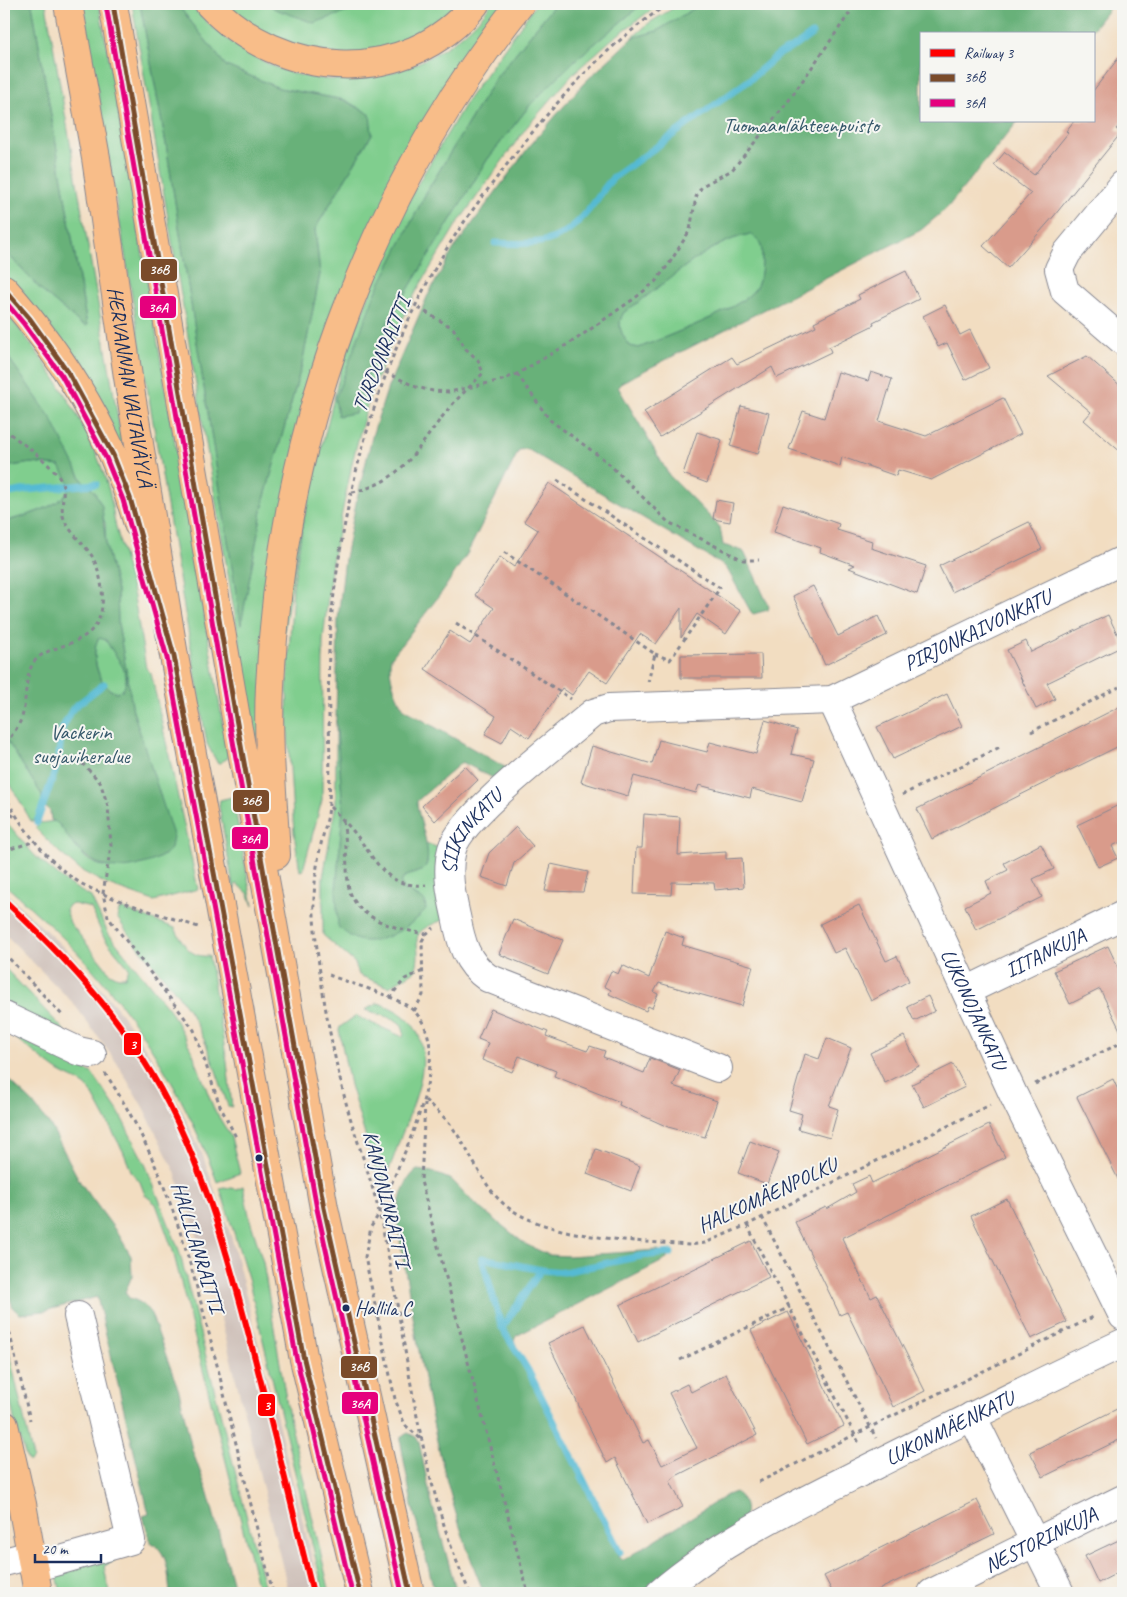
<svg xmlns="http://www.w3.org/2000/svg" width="1127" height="1597" viewBox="0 0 1127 1597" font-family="Caveat,sans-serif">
<rect width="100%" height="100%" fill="#f6f6f2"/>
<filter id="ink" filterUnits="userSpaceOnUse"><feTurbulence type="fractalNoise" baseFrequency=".02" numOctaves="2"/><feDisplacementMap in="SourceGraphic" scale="10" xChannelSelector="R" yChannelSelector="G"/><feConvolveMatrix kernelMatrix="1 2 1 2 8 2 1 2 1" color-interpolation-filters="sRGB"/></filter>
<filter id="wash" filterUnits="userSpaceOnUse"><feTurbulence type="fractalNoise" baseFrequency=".0096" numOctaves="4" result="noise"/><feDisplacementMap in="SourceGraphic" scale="20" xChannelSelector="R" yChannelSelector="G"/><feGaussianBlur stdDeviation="1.12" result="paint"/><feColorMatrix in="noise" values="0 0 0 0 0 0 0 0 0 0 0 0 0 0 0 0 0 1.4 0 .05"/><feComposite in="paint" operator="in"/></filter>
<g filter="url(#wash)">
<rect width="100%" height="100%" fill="#f2ddc1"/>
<polygon fill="#cfc1ba" points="4,891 76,959 118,1009 152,1058 182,1111 202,1153 232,1239 321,1593 289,1593 208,1267 175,1172 144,1109 117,1063 74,1004 4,933"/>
<g fill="#80ce8e" stroke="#4e7e76" fill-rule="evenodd">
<polygon points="32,4 46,4 125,459 4,278 4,250 43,292 81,324 87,325"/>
<polygon points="83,4 99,4 114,86 228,754 228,758 218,764 207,744"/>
<path d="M132,4H140L166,144L241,623L264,500L302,364L320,274L315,229L372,134L369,114L345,100L279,88L226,66L177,4H190C212,30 240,51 271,65C346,100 444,70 491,4H506L338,303L261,770Z"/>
<polygon points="223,4 269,4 275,9 370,4 459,4 434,27 404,42 373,53 339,55 273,40"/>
<polygon points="536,4 555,4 495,79 427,191 374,297 336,399 355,412 387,324 487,160 530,105 574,61 642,4 659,4 611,40 574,73 526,128 455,227 417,290 394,337 370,395 353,459 332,562 323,640 322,800 303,870 300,871 294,833 288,735 287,688 293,587 303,522 342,365 385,254 414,190 468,99"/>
<polygon points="680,4 701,4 657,31 632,38 649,23"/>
<path d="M750,234C762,239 762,247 762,259C762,269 761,280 755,289C739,311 666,336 639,348L630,346C621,334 616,325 624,312C665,286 702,244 750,234Z"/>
<path d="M4,310C48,363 108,449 114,519L134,597L146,668L151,673L153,682L198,889L154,901L108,885L80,870L59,852L35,828L40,823L56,821C66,832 74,847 85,857C106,876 145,866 166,854L161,802L133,711L118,623L117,591L106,546L105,523L94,491L82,480L50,418L4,351Z"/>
<path d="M31,463L60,466C93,501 28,514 4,522V467Z"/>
<path d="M99,637L106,640C113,655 137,676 121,692C100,696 88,651 99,637Z"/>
<path d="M336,720L343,809L336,890L419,897L404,889L401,883L404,877L423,870L427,863L426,843L439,848L446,919C399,935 426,941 415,971L389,987L359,975L355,963L323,935V878L336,803Z"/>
<polygon points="4,736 42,795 42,804 34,821 31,821 4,773"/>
<polygon points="232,797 233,798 253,906 248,893 237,884 235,885 236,900 235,896 219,806 220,800"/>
<path d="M4,819L35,856L67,883L91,897L108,933L170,1010L192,1051L214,1109L231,1137L240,1173L217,1182C190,1107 150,1038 99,977C71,943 37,913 4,884ZM74,904L91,908L104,938L129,968L125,977H118L110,973L70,923L66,910L69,905Z"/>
<path d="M120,908L175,928C183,943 189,958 209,956L227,1062L232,1107L228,1106C216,1072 207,1038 187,1008C166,975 137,950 117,917Z"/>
<polygon points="4,967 66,1032 4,1006"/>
<path d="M378,1003C448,1025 420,1089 400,1139C396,1150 388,1177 380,1185L350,1085L339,1030L340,1027L357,1015L358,1017L403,1037L404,1032L401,1024L394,1019L365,1010Z"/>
<path d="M4,1031L92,1073L118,1111L146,1166L179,1250L266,1593H259L173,1251L156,1204L145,1195L140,1182L132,1173L123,1151L90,1090C80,1079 65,1077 54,1068C37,1056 22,1041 4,1031Z"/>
<polygon points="243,1186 250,1220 263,1262 289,1417 330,1593 324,1593 248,1278 220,1188 224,1187 236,1189"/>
<polygon points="4,1330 33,1458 30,1462 27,1460 15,1423 4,1371"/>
<polygon points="115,1558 114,1561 104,1566 109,1593 61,1593 56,1570"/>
</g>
<g fill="#68b179" stroke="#42706c" fill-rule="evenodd">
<polygon points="4,4 32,4 87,326 81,324 43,292 4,250"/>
<polygon points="140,4 177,4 226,66 279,88 344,100 370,114 372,134 315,229 320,274 302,364 264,500 241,625 166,144"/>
<polygon points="269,4 370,4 314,23 275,9"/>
<polygon points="555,4 642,4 574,61 530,105 487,160 387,324 355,413 338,416 335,399 374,296 427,191 495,79"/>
<path d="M701,4H1108L1111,6L1089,34H921V121H1018L947,208L921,230L622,382L618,387L669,475L720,527L723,545L743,551L745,554L769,607L768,610L753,614L751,612L726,567L527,449L519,450L467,554L442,592L391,658C387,671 396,699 405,710L510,770L497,780L462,762L417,801C417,818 436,857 423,870L404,877L401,883L404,889L425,901L426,910C411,926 381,946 358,940C351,938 344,931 338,927L336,890L343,809L336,720L338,619L345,558L356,503L373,433L388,387L427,297L453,250L528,148L583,84L632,38L657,31ZM750,234C762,240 762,247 762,259C762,269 761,280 755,289C739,311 666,336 639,348L630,346C621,334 616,325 624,312C665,286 702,244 750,234Z"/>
<path d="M4,351L51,418L82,480L94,491L102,506L106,546L117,591L118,623L133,711L173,835L171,849C161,859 150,862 136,866C105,873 85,861 67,836C63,829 59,822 51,820L50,811L42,804V795L4,736V522C23,516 66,507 70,485L60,466L31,463L4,467ZM99,638L106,640C113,655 137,676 120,692C100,696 88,652 99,638Z"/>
<path d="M4,1076L32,1102L52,1128L80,1182L119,1235L131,1256L132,1276L125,1292L129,1298C140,1301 145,1305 151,1314L179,1391L192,1450L208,1493L235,1593H170C168,1576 169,1551 151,1543L143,1516L149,1514L97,1297L44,1311L20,1314L13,1308L4,1278Z"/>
<path d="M417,1170L432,1172L452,1180L472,1201L525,1244L549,1255L569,1256L658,1250L667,1255V1259L516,1336L514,1341L620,1559H625L727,1495L735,1492C746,1501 749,1511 741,1523L649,1593H484C435,1475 419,1348 397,1222C398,1205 402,1181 417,1170Z"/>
<polygon points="408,1433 416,1437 419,1442 431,1500 457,1593 435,1593 412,1505 401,1444 401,1437"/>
</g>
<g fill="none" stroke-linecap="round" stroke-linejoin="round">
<g stroke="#55bad3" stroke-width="7">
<path d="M495,243C543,245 564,244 594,203C601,194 605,186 613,178L748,81L779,54L797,45L812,34"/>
<polyline points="4,494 27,490 96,484"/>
<polyline points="37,822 58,763 62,729 73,708 104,684"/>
<polyline points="502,1328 541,1270"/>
<polyline points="620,1552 528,1370 502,1328 482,1258 541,1270 564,1272 641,1256 671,1253"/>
</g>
</g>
<g id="blocks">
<g fill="#d99b8b">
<polygon points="1123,52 1123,121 1116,129 1121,133 1054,216 1008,268 983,246 1031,193 994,165 1005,152 1034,175 1068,133 1066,131 1074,121 1093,121 1093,91"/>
<polygon points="906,271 919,299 873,322 874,325 829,347 831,352 777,378 772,367 660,437 644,412 732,357 737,364 816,326 814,322 860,299 858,295"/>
<polygon points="945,305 960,335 970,330 989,368 965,380 947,343 938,347 923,316"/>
<polygon points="1087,356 1123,388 1123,454 1084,420 1091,412 1048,376"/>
<polygon points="838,372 868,381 871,372 892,379 879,421 926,436 1003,398 1021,434 931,480 898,470 896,476 842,457 840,466 789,449 803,411 824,418"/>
<polygon points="741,406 769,413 758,454 730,446"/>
<polygon points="697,432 722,440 707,483 683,474"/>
<polygon points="549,483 741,611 726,634 697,614 681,638 681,608 656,644 640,634 607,683 589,671 572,695 562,688 529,738 511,726 502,743 485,734 496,716 425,669 450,631 470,644 494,608 475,595 500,557 514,567 538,530 524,521"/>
<polygon points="716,500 733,503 730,522 713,519"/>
<polygon points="783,504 839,524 837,530 872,541 871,548 926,566 917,594 849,568 855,565 820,552 821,548 774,532"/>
<polygon points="1029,522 1042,549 952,592 939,566"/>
<polygon points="813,586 838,636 878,616 887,635 825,665 793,596"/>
<polygon points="1108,615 1123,646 1047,683 1055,699 1036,709 1007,650 1026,641 1031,652"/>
<polygon points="761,654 762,678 681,678 681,655"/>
<polygon points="947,694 962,726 893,759 877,727"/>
<polygon points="1123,705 1123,744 932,839 917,809"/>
<polygon points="765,720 797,730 791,754 814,759 802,802 752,789 750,798 699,785 696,793 634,776 628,796 581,782 592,746 652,764 659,740 707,752 710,742 756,754"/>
<polygon points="465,766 478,780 435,821 422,806"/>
<polygon points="1123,803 1123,841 1112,846 1118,858 1098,867 1077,825"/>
<polygon points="644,814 680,817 678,855 726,852 726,859 742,858 744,887 715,890 714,883 672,882 671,895 634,894 636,848 642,848"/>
<polygon points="516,827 533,846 514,863 507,886 481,877 489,853"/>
<polygon points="1041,844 1054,869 1033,879 1042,897 976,930 965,906 991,893 986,881 1008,870 1004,863"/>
<polygon points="551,864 588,872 583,892 545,891"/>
<polygon points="859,905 886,961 897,956 909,981 871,1001 845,948 834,953 820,924"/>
<polygon points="513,919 563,940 548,974 499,954"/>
<polygon points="665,931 684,938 682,945 753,966 742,1006 659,983 654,992 658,994 652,1008 648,1006 646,1011 609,994 611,990 604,986 611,971 618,974 622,965 649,978"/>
<polygon points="1108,946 1123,978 1123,1036 1100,989 1070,1004 1054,971"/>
<polygon points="928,996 935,1011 914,1021 907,1006"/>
<polygon points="491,1009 548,1032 546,1036 587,1051 590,1046 605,1051 603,1057 644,1073 650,1058 680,1070 673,1086 717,1101 705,1137 668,1127 619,1105 620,1102 554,1076 556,1071 519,1056 512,1072 482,1060 488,1043 478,1039"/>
<polygon points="904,1036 919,1066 885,1083 870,1053"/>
<polygon points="827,1038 851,1048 829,1106 838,1109 830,1138 798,1129 802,1114 789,1110 805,1054 819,1059"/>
<polygon points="953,1064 965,1087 924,1107 912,1084"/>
<polygon points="1113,1079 1123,1101 1123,1189 1077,1097"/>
<polygon points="989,1125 1005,1157 842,1238 871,1298 877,1295 925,1391 893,1407 847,1312 840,1315 795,1222 826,1207 827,1209 856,1192 852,1184 869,1176 872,1183"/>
<polygon points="750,1141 779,1152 767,1184 738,1173"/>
<polygon points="596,1149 640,1166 631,1191 587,1174"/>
<polygon points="1007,1199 1067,1322 1031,1339 971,1216"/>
<polygon points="751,1241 769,1277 638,1342 620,1305"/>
<polygon points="788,1312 844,1426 807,1444 751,1330"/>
<polygon points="585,1325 643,1443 649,1440 662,1465 697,1448 669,1393 687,1384 691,1392 726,1374 757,1435 676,1476 670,1481 683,1507 647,1524 615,1458 607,1463 548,1343"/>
<polygon points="1123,1406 1123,1438 1043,1477 1030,1452"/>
<polygon points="977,1500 994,1534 872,1593 833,1593 824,1576"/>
<polygon points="1123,1538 1123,1570 1098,1583 1085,1556"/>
</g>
</g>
</g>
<g filter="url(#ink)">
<use href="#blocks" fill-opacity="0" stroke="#868690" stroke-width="1"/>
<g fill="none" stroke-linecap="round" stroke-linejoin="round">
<defs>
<g id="minor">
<polyline points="1123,185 1067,253 1059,269 1065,291 1123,341"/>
<path id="s1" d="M832,700L1013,1094L1123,1316"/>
<path id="s2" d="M966,991L1123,915"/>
<polyline points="4,1016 78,1051 92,1054"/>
<path id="s3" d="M718,1068L488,978C466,963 461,942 456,916C451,894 446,872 452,849C461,816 563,739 593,713L609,708L832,700L1123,560"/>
<polyline points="972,1416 1060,1593"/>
<polyline points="4,1562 31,1555"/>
<polyline points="33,1568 131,1540 78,1316"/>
<path id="s4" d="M660,1593C724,1538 800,1503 875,1465C957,1424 1040,1382 1123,1343"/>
<path id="s5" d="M932,1593L1123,1499"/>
</g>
<polyline id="major" points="4,1425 22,1504 38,1593"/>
<g id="highway">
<path id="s6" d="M68,4L96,158L128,377L174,656L303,1355L360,1593"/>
<polyline points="113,4 236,718 324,1208 410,1593"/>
<path d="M209,4C280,80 406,89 475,4"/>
<path d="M4,289C64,357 113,436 138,524"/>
<path d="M276,855C273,799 267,743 270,686C281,437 365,201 520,4"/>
</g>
</defs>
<use href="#minor" stroke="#868690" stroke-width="30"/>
<use href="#major" stroke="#868690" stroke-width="30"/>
<use href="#highway" stroke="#868690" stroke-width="30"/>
<g stroke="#868690" stroke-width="3" stroke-dasharray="4 4" stroke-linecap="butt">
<polyline points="385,372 416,387 433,391 449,392 502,380 517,374 575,340 635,298 655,282 669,264 690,230 696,197 702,186 732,170 787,103 856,4"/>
<polyline points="517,374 550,420 606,461 668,522 743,560 759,560"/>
<path d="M4,429C22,444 47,459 60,479C67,490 60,504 63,516C68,532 84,543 92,556C102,574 108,608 95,626C79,648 46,645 34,662C24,676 27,700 22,717C18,728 11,736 4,746"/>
<polyline points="557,480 720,588 670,660 655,654"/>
<path d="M352,492C402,483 417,448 446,412C457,398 471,386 483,373L478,360L466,349L453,328L415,306"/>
<polyline points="504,552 655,654 648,682"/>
<polyline points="1118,588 1123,598"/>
<polyline points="456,623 571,699"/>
<polyline points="1031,732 1119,687"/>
<polyline points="82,763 100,782 108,806 111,846 103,893 108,917 194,1030 220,1106 237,1139"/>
<path d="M4,794C20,826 52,868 84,885C119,903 161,914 198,927"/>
<polyline points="902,795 1000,747"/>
<path d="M330,807C339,816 349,825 357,836C378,863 386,888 426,885"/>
<polyline points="4,810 15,817"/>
<path d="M343,821C347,842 346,862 348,883C352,919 396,929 426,934"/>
<polyline points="4,851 36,841"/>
<polyline points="4,953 63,1016"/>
<path d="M329,975C351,984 398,996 414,1011C460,1056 396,1165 379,1214L371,1227L365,1257L395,1399L405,1425L422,1440"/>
<polyline points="389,998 405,979 423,971"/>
<polyline points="414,1011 423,995 422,941 426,934 434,928"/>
<path d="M105,1073C166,1163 192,1265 218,1369C236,1444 254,1518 273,1593"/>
<polyline points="1035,1084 1123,1042"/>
<path d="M425,1100C433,1108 443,1115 450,1124C467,1146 477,1173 495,1195C530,1239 637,1241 690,1245L705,1243L747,1225L990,1105"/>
<polyline points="425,1103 421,1181 528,1593"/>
<polyline points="762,1217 876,1438"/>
<polyline points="747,1225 860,1445"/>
<polyline points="4,1309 30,1420"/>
<polyline points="680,1360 790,1307"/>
<polyline points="759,1482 1095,1316"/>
<path d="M470,1593C416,1475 408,1342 380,1216C372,1182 360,1150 350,1117C333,1058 321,991 315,930C312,901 315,873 321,844C324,830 329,817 329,802C332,742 325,681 331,621C344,489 379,358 449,245C469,213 492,184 515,154C560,97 607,44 668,4"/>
</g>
<use href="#minor" stroke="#fff" stroke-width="28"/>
<use href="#major" stroke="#f8bd89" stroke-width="28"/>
<use href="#highway" stroke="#f8bd89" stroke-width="28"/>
<defs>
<g id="bus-1">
<polyline points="113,4 236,718 324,1208 410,1593"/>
<polyline points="4,289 30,319 68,372 113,455 130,498 174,656 303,1355 360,1593"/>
</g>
<g id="bus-2">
<polyline points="106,5 229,719 317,1209 402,1593"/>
<polyline points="4,300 24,324 62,376 106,458 123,500 167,658 296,1356 352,1593"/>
</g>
</defs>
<use href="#bus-1" stroke="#f6f6f2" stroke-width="9"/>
<use href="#bus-2" stroke="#f6f6f2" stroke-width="9"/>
<use href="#bus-1" stroke="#7a4b2a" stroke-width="5"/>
<use href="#bus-2" stroke="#e5007d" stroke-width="5"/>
<defs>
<path id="rail-1" d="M4,900C55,948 104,998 142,1058C199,1147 227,1250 253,1351C274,1432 293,1512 313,1593"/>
</defs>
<use href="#rail-1" stroke="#f6f6f2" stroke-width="10"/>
<use href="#rail-1" stroke="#f00" stroke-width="6"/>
</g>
</g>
<g fill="#1b2f5e" stroke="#f6f6f2" stroke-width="2">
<circle cx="259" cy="1158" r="4.5"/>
<circle cx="346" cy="1308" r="4.5"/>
</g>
<g text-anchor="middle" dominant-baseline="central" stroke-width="4" stroke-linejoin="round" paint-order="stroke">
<g font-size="20" fill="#1b2f5e" stroke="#f6f6f2" text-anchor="start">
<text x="355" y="1308">Hallila C</text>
</g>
<g font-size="21" fill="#34576a" stroke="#f6f6f2">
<text x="801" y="125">Tuomaanlähteenpuisto</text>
<text x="81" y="732">Vackerin<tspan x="81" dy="24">suojaviheralue</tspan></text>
</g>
<g font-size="21" fill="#1b2f5e" stroke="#f6f6f2">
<text transform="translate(381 354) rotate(-68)">TURDONRAITTI</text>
<text stroke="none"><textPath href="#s6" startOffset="388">HERVANNAN VALTAVÄYLÄ</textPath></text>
<text stroke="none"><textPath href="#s3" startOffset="985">PIRJONKAIVONKATU</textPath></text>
<text stroke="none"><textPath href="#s3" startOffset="411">SIIKINKATU</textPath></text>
<text stroke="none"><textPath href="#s2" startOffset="88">IITANKUJA</textPath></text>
<text stroke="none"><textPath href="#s1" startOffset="340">LUKONOJANKATU</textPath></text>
<text transform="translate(767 1195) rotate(-25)">HALKOMÄENPOLKU</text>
<text transform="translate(387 1199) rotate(76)">KANJONINRAITTI</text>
<text transform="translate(198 1247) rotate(73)">HALLILANRAITTI</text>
<text stroke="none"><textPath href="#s4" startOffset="334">LUKONMÄENKATU</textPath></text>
<text stroke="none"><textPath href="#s5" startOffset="121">NESTORINKUJA</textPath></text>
</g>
</g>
<g stroke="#f6f6f2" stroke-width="2">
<rect x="140" y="258" width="38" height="24" rx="5" fill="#7a4b2a"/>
<rect x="139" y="295" width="38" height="24" rx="5" fill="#e5007d"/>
<rect x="232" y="789" width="38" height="24" rx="5" fill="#7a4b2a"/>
<rect x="231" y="826" width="38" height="24" rx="5" fill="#e5007d"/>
<rect x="123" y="1032" width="19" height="24" rx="5" fill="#f00"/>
<rect x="340" y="1355" width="38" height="24" rx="5" fill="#7a4b2a"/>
<rect x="341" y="1391" width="38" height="24" rx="5" fill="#e5007d"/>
<rect x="257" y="1393" width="19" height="24" rx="5" fill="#f00"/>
</g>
<g font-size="14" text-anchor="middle" font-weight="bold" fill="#fff">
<text x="159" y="274">36B</text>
<text x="158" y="312">36A</text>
<text x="251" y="805">36B</text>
<text x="250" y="843">36A</text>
<text x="133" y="1049">3</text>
<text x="359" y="1371">36B</text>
<text x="360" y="1408">36A</text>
<text x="267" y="1410">3</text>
</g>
<rect width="1127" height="1597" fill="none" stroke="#f6f6f2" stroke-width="20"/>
<rect x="920" y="32" width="175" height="90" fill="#f6f6f2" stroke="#9ea6b7"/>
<rect x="930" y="49" width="25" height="8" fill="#ff0000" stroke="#9ea6b7"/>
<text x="964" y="58" font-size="15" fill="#1b2f5e">Railway 3</text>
<rect x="930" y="74" width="25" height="8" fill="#7a4b2a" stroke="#9ea6b7"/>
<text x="964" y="82" font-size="15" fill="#1b2f5e">36B</text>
<rect x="930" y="99" width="25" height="8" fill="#e5007d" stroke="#9ea6b7"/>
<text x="964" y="108" font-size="15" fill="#1b2f5e">36A</text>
<path d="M35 1554v8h66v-8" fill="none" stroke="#1b2f5e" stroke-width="2.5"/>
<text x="42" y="1554" font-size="15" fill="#1b2f5e" stroke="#f6f6f2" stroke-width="4" paint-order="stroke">20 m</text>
</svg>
